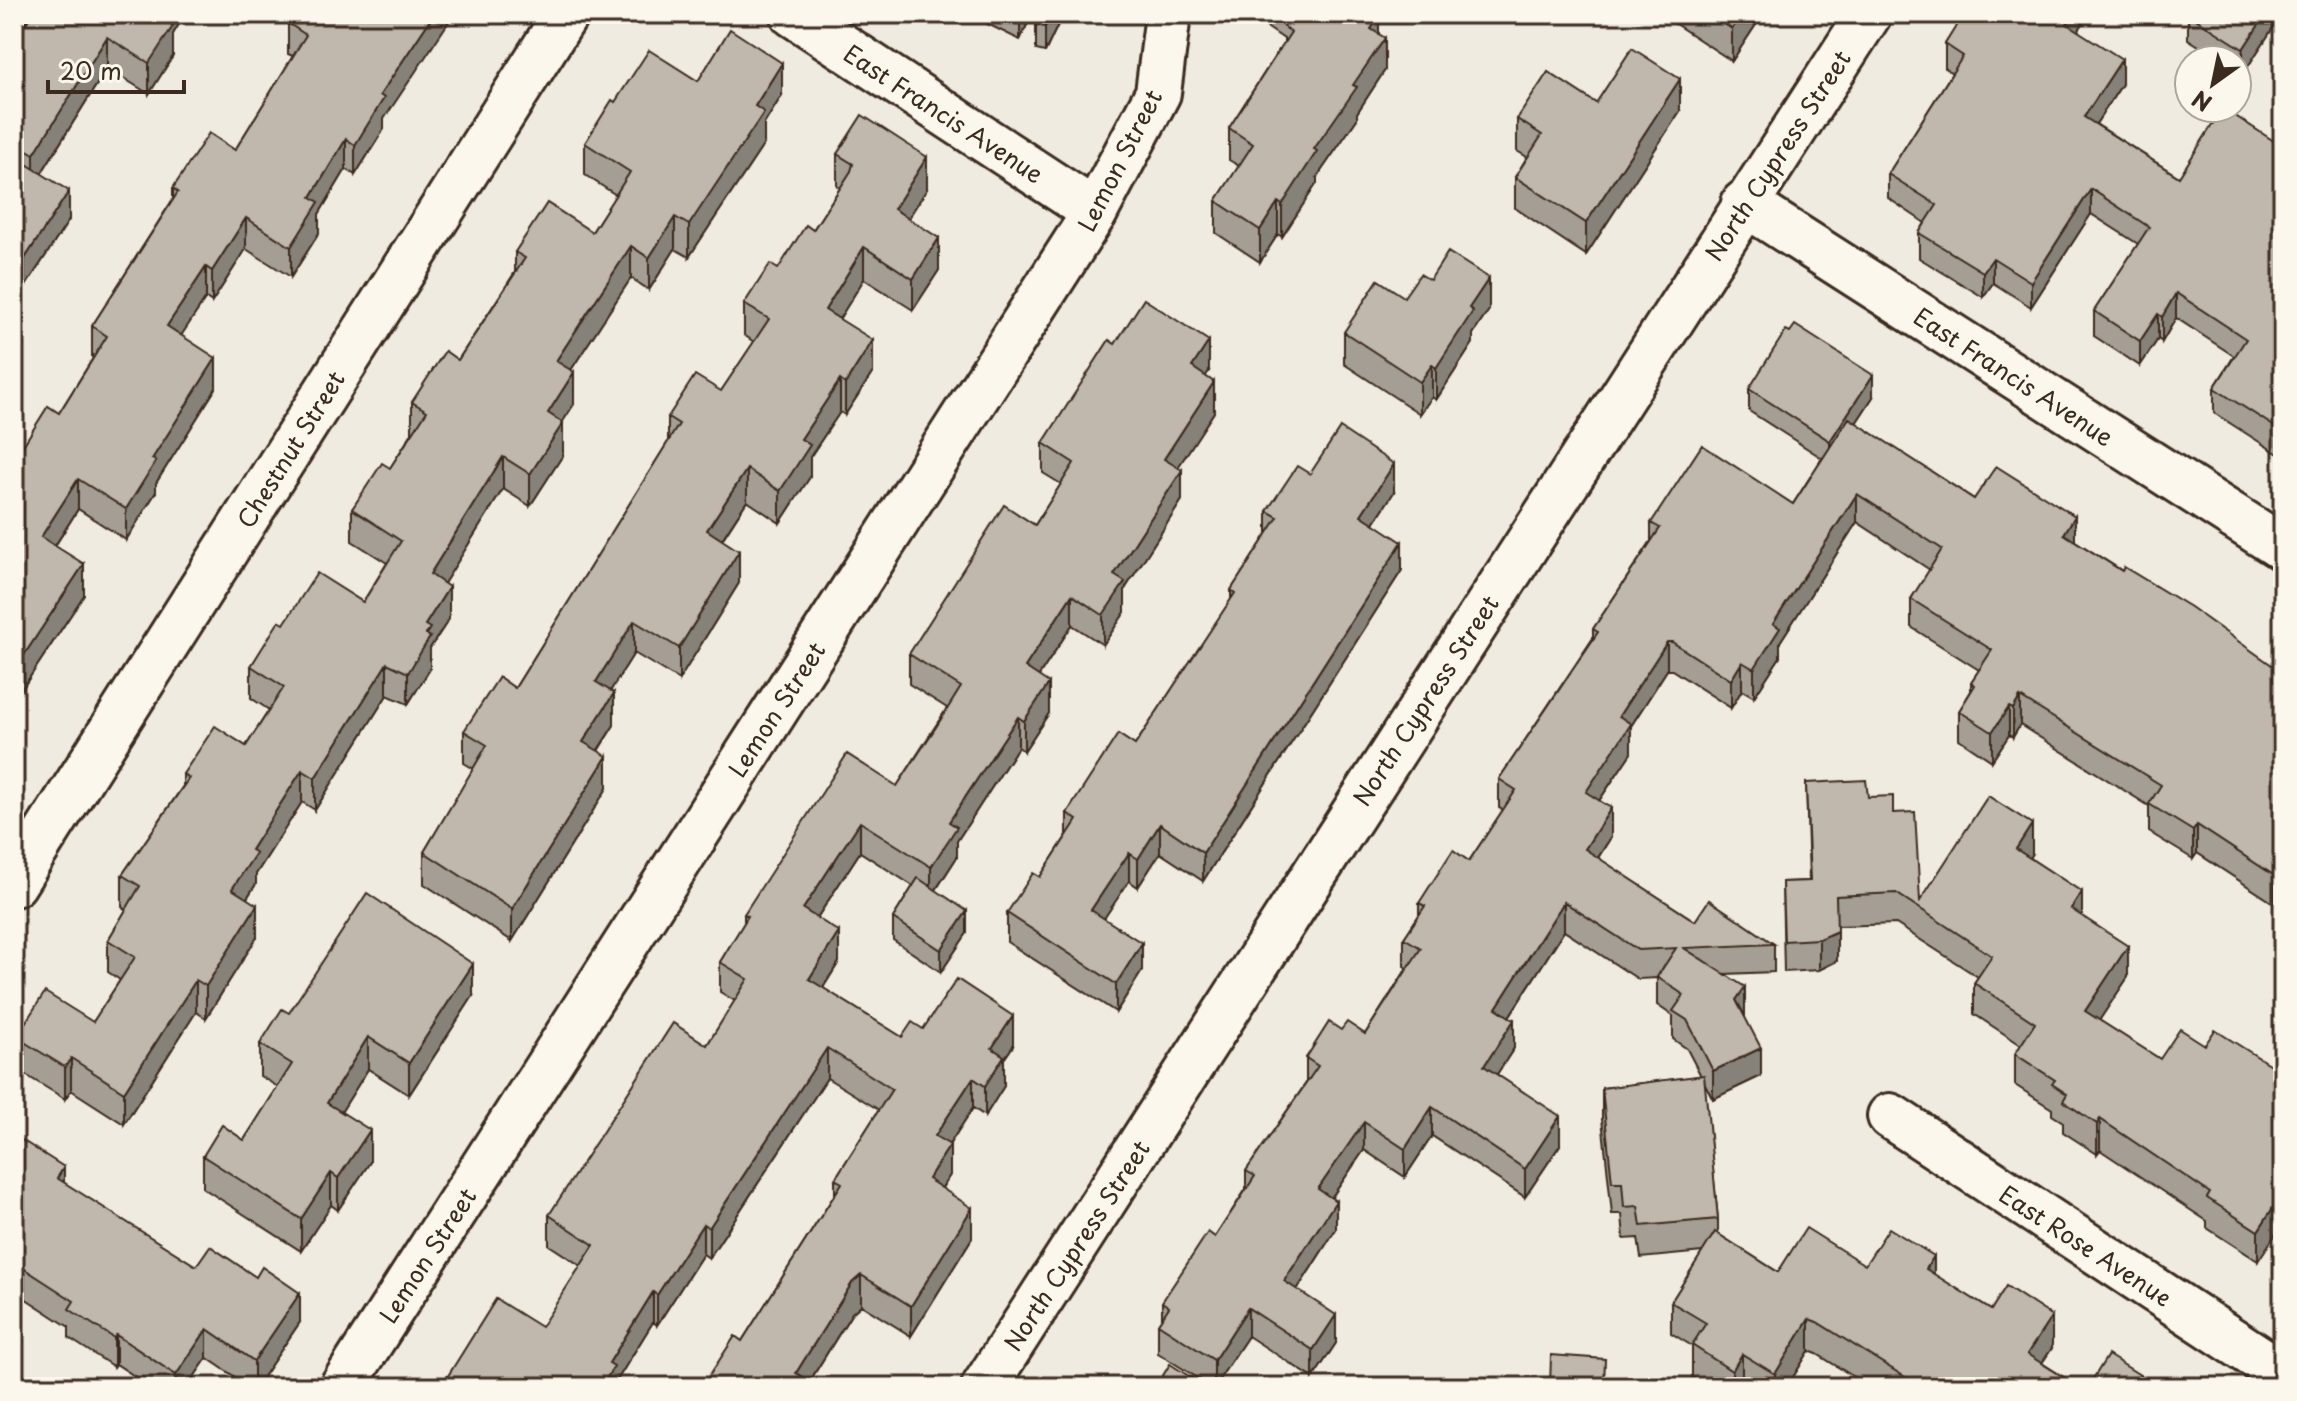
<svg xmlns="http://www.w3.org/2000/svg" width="2297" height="1401" viewBox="0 0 2297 1401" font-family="'Playpen Sans',sans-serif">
<rect width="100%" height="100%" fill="#f0ebe0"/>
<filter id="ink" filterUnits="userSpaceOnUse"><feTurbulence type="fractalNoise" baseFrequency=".0125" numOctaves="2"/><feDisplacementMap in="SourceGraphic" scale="16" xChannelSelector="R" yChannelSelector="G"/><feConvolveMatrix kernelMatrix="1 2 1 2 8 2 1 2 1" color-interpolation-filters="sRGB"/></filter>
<g filter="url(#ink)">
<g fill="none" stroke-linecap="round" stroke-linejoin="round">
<defs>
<g id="minor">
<polyline points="793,14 1095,212"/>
<polyline points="1744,203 2283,548"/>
<polyline points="14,884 566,14"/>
<polyline points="1890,1116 2283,1374"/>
<polyline points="342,1387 1095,212 1158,93 1168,14"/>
<polyline points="984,1387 1869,14"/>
</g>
</defs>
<use href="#minor" stroke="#3b2a1e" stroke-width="50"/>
<use href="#minor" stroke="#fbf7ec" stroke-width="44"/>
</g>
<g fill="#a59e95" stroke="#3b2a1e" stroke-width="2">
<polygon points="31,14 185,14 173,34 173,56 149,94 107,68 41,174 69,220 14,304 14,42"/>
<polygon points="294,14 384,119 384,129 355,175 346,169 319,214 319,233 291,277 246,249 212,302 206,298 181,335 216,388 156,483 156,492 126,540 78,509 55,546 84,595 18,695 14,693 14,460 59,413 93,358 92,357 92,326 173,199 173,188 235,150 293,56 288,54 288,23"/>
<polygon points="967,14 1032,14 1020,40"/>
<polygon points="1063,14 1045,52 1036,50 1036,25"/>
<polygon points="1255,14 1380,14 1379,17 1379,34 1385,70 1357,113 1357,119 1317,177 1317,183 1282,237 1278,234 1260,262 1216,233 1216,201 1239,166 1229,160 1229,128 1284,42 1284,39 1255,19"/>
<polygon points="1663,14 1763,14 1732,61 1663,16"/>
<polygon points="1965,14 2089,14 2078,31 2122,84 2096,124 2179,177 2283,147 2283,457 2214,413 2214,388 2234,356 2176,318 2162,342 2158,339 2140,366 2094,336 2094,311 2138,244 2091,214 2031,307 1993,283 1983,297 1919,258 1919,233 1925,223 1888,198 1888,174 1952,73 1945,68 1945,44"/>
<polygon points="2188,14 2282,14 2243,74 2237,70 2237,60 2221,60 2188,39"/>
<polygon points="698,81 782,95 764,124 764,144 689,257 675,249 649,290 631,278 571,370 574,404 562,422 563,455 530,506 503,489 444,583 449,619 430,648 430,669 408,704 387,695 315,810 302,802 256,874 256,884 247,898 257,937 206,1018 196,1012 124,1124 71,1090 65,1099 16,1069 16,1037 93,1022 120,980 108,972 108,940 126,910 122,907 122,875 183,786 183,774 246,746 269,710 251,698 251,666 284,624 363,602 387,563 352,541 352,509 390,468 412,433 412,402 458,360 515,272 515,252 592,232 616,195 585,175 585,143 615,102"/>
<polygon points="1596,103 1680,111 1586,255 1515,208 1515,177 1527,157 1517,151 1517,119"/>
<polygon points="837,154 927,189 908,218 939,270 913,310 864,279 839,319 873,372 845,415 840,412 810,457 810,477 780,523 747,501 722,540 739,583 679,680 634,653 610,691 614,725 598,751 607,788 512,941 424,884 424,852 474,769 464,763 464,731 515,688 668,442 668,417 721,391 754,342 744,335 744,304 778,269 813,230 840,188 837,186"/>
<polygon points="1430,280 1489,310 1473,334 1473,343 1436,400 1432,397 1420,414 1344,364 1344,332 1404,297"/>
<polygon points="1115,344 1209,371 1205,376 1214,412 1177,468 1182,500 1125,589 1125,612 1103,645 1072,625 1039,676 1049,713 1024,751 1018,747 957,841 957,857 936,890 967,933 941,972 893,940 893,918 913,886 860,852 817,918 839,962 823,988 902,1037 923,1029 1013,1046 1004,1059 1004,1086 985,1116 973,1108 949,1145 950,1175 942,1188 972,1238 911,1336 861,1305 852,1313 810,1381 742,1341 835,1194 835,1179 879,1110 827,1078 709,1258 703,1254 657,1325 653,1322 614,1385 614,1387 581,1266 549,1245 549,1215 707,1045 735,1001 720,992 720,962 744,923 744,914 897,786 947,708 909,684 909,654 1035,525 1061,484 1043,473 1043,443"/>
<polygon points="1749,389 1873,397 1856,423 1974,499 2075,541 2283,673 2283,897 2280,896 2275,904 2197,853 2193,859 2149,832 2149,806 2020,725 2013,737 2009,735 1992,761 1959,739 1959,711 1971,691 1971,682 1979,670 1911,627 1911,599 1930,570 1857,522 1780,642 1780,657 1754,697 1742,690 1731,708 1672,670 1667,670 1631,726 1631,753 1599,801 1611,837 1598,858 1695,921 1774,944 1774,972 1725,974 1744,1016 1761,1076 1713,1099 1704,1082 1718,1219 1718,1234 1778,1272 1865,1265 1934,1275 2052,1348 2042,1363 2079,1387 1870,1387 1817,1354 1809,1351 1787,1387 1744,1387 1742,1386 1742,1387 1707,1387 1692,1377 1692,1346 1671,1333 1671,1302 1703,1252 1641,1258 1638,1238 1624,1239 1622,1214 1612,1214 1602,1119 1602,1088 1701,1076 1687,1049 1673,1039 1673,1016 1657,1005 1657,978 1638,979 1564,931 1509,1017 1514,1048 1497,1074 1560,1145 1525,1197 1432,1136 1405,1177 1364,1150 1332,1197 1336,1229 1297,1290 1336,1343 1313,1378 1248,1336 1214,1387 1212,1387 1158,1353 1158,1324 1162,1318 1162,1302 1215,1237 1246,1189 1246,1171 1306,1083 1306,1058 1341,1030 1365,1034 1407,968 1404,966 1404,938 1419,915 1419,903 1469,861 1503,810 1499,808 1499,779 1593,638 1593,629 1651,541 1651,523 1793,504 1822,458 1749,411"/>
<polygon points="1310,474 1394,492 1374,523 1402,570 1203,881 1160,853 1138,887 1129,881 1104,918 1142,971 1116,1012 1007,942 1007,913 1040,877 1067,835 1067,813 1135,745 1231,600 1231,590 1267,534 1267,511"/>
<polygon points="1806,783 1868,797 1893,813 1920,901 2032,855 2030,858 2082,916 2128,977 2099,1020 2160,1059 2205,1045 2283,1073 2258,1261 2207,1228 2207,1221 2100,1150 2097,1154 2063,1132 2063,1122 2052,1115 2052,1109 2015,1085 2015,1054 2021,1045 1974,1014 1974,983 1978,977 1896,924 1837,926 1837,961 1819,970 1784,972 1782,882 1809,881"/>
<polygon points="473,996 409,1095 368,1069 341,1112 370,1162 338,1210 331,1205 301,1251 203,1188 203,1156 244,1140 278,1087 260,1076 260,1044 289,1013"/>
<polygon points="14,1135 64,1183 196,1266 300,1322 256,1387 250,1387 207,1358 187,1387 151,1387 116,1364 114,1367 69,1338 69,1327 14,1291"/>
</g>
<g fill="#868179" stroke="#3b2a1e" stroke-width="2">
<polygon points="166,14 185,14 173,34 173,56 149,94 149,63 163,19"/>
<polygon points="434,14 454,14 384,119 384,129 355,175 355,145 380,95"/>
<polygon points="1020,14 1032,14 1020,40"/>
<polygon points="1051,14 1063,14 1045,52 1045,27"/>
<polygon points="1742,14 1763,14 1732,61 1732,29"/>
<polygon points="2073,14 2089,14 2067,48 2067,24"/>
<polygon points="2266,14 2282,14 2243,74 2243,49"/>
<polygon points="1379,17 1379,47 1385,38 1385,70 1357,113 1357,119 1317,177 1317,183 1282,237 1282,205 1314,149 1353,85 1371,29"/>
<polygon points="107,37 107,68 34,185 34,154"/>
<polygon points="2122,59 2122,84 2084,142 2084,117"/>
<polygon points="782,63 782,95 764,124 764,144 689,257 689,225 755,106"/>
<polygon points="1680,79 1680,111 1586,255 1586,223"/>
<polygon points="346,139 346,169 319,214 319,233 291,277 291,247 311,197"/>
<polygon points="927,157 927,189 894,241 894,209"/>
<polygon points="2091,189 2091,214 2031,307 2031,282"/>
<polygon points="69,191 69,220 14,304 14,275"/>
<polygon points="1278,202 1278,234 1260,262 1260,230"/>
<polygon points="675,217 675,249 649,290 649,258"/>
<polygon points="246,218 246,249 212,302 212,271"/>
<polygon points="939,238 939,270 913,310 913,279"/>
<polygon points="631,246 631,278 556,393 556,361"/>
<polygon points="864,247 864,279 825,342 825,310"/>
<polygon points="1993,258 1993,283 1983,297 1983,272"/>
<polygon points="206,267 206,298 167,357 167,326"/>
<polygon points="1489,278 1489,310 1473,334 1473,343 1436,400 1436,368 1469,308"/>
<polygon points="2176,293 2176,318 2162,342 2162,317"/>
<polygon points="2158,314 2158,339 2140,366 2140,341"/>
<polygon points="873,340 873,372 845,415 845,384"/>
<polygon points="1209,341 1209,371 1192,398 1192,367"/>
<polygon points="216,358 216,388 156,483 156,492 126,540 126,509 152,459"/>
<polygon points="1432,365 1432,397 1420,414 1420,382"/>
<polygon points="574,372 574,404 548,445 548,413"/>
<polygon points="1873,375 1873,397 1830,463 1830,441"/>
<polygon points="840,380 840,412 810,457 810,477 780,523 780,491 801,439"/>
<polygon points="1214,382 1214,412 1164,489 1164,459"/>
<polygon points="563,423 563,455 530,506 530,474"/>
<polygon points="503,457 503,489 430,606 430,574"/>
<polygon points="1394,464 1394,492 1361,543 1361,515"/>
<polygon points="747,469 747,501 707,562 707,530"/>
<polygon points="1182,470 1182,500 1125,589 1125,612 1103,645 1103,615 1114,575"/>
<polygon points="78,479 78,509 41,568 41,537"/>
<polygon points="1857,494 1857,522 1780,642 1780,657 1754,697 1754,669 1773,624"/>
<polygon points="2075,516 2075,545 2064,534"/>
<polygon points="1402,542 1402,570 1203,881 1203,853"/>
<polygon points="739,551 739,583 679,680 679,648"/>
<polygon points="84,564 84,595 18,695 18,664"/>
<polygon points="449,587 449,619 430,648 430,669 408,704 408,673 425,625"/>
<polygon points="1072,595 1072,625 1025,697 1025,667"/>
<polygon points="634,621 634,653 596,714 596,682"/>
<polygon points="1667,642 1667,670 1631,726 1631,753 1586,820 1586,792 1619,716"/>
<polygon points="1742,662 1742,690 1731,708 1731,680"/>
<polygon points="387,663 387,695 315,810 315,778"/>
<polygon points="1049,683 1049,713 1024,751 1024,721"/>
<polygon points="614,693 614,725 583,773 583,742"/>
<polygon points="2020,697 2020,725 2013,737 2013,709"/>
<polygon points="2009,707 2009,735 1992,761 1992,732"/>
<polygon points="1018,717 1018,747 957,841 957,857 931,897 931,867 949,822"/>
<polygon points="607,756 607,788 512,941 512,909"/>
<polygon points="302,770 302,802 256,874 256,884 232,921 232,889 251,850"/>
<polygon points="1611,808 1611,837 1585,878 1585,849"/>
<polygon points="860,822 860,852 803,939 803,909"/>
<polygon points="1160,824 1160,853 1138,887 1138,859"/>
<polygon points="2032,824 2032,855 2016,879 2016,849"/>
<polygon points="2197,825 2197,853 2193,859 2193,831"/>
<polygon points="1129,853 1129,881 1091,938 1091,910"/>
<polygon points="2280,867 2280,896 2275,904 2275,876"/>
<polygon points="2082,892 2082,922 2071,909"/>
<polygon points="1564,902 1564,931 1496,1037 1496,1008"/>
<polygon points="257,905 257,937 206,1018 206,986"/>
<polygon points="967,911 967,933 941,972 941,950"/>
<polygon points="1837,931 1837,961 1819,970 1819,939"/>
<polygon points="839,932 839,962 809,1009 809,979"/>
<polygon points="1142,943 1142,971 1116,1012 1116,984"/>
<polygon points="2128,946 2128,977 2085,1042 2085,1011"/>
<polygon points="473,964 473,996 409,1095 409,1063"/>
<polygon points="196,980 196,1012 124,1124 124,1092"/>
<polygon points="1745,987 1745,1016 1736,1000"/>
<polygon points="1013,1016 1013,1046 1004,1059 1004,1086 985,1116 985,1086 992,1048"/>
<polygon points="1514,1020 1514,1048 1484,1094 1484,1066"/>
<polygon points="368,1037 368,1069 327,1135 327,1103"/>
<polygon points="827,1048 827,1078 709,1258 709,1228"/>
<polygon points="1761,1048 1761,1076 1713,1099 1713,1071"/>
<polygon points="71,1058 71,1090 65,1099 65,1067"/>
<polygon points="973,1078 973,1108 935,1166 935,1136"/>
<polygon points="1432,1107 1432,1136 1405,1177 1405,1149"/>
<polygon points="1560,1116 1560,1145 1525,1197 1525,1169"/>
<polygon points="2100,1119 2100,1150 2097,1154 2097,1124"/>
<polygon points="1364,1122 1364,1150 1318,1217 1318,1189"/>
<polygon points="370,1130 370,1162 338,1210 338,1178"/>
<polygon points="950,1145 950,1175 928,1209 928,1179"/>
<polygon points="64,1167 64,1196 57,1178"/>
<polygon points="331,1173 331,1205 301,1251 301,1219"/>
<polygon points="2283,1192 2283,1223 2258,1261 2258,1231"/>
<polygon points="1336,1201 1336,1229 1284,1310 1284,1281"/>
<polygon points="972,1208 972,1238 911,1336 911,1306"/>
<polygon points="703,1224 703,1254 657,1325 657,1295"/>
<polygon points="1934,1256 1934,1288 1926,1269"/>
<polygon points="861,1275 861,1305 852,1313 806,1387 796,1373 852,1283"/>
<polygon points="653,1292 653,1322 614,1385 614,1387 601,1387 609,1363"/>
<polygon points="300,1293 300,1322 256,1387 254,1387 254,1361"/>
<polygon points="1248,1308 1248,1336 1214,1387 1214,1360"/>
<polygon points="1336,1315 1336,1343 1313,1378 1313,1350"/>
<polygon points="2052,1316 2052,1348 2027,1385 2027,1354"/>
<polygon points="1809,1319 1809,1351 1787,1387 1775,1387 1775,1374"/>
<polygon points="207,1329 207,1358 187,1387 176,1387 176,1375"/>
<polygon points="116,1335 116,1364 114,1367 114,1338"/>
<polygon points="1742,1354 1742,1387 1732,1387 1732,1371"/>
</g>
<g fill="#c0b8ad" stroke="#3b2a1e" stroke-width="2">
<polygon points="32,14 166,14 163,19 173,26 149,63 107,37 34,154 14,142 14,42"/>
<polygon points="294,14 434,14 380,95 384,98 355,145 346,139 311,197 319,202 291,247 246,218 212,271 206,267 167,326 216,358 152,459 156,461 126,509 78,479 41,537 84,564 18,664 14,662 14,460 48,406 59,413 107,336 92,326 178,192 173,188 209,133 235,150 306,35 288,23"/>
<polygon points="1038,14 1051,14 1045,27 1036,25"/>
<polygon points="1293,14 1375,14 1379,17 1371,29 1385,38 1353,85 1357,87 1314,149 1317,151 1282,205 1278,202 1260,230 1216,201 1253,144 1229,128 1291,32 1284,27"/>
<polygon points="1710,14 1742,14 1732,29"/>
<polygon points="1965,14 2073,14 2067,24 2122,59 2084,117 2179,177 2223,108 2283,147 2283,432 2214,388 2246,339 2176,293 2162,317 2158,314 2140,341 2094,311 2149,227 2091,189 2031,282 1993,258 1983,272 1919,233 1937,205 1888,174 1963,56 1945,44 1961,18"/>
<polygon points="2188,14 2266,14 2243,49"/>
<polygon points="730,29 782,63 755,106 764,112 689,225 675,217 649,258 631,246 556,361 574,372 548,413 563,423 530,474 503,457 430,574 449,587 425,625 430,628 426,634 430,637 408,673 387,663 315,778 302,770 251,850 256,853 232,889 257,905 206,986 196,980 124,1092 71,1058 65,1067 16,1037 45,992 93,1022 135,957 108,940 140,886 122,875 189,778 183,774 215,726 246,746 284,687 251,666 279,621 284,624 317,573 363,602 401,541 352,509 382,463 390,468 427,411 412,402 445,351 458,360 525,258 515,252 547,203 592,232 630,172 585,143 612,100 615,102 649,50 698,81"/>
<polygon points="1632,48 1680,79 1586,223 1515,177 1542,135 1517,119 1548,72 1596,103"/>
<polygon points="862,115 927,157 894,209 939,238 913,279 864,247 825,310 873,340 845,384 840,380 801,439 810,445 780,491 747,469 707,530 739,551 679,648 634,621 596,682 614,693 583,742 607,756 512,909 424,852 487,745 464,731 499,677 515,688 679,424 668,417 695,375 721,391 769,319 744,304 770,264 778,269 806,225 813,230 851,171 853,164 837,154"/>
<polygon points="14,156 69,191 14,275"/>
<polygon points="1448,252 1489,278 1469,308 1473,311 1436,368 1432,365 1420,382 1344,332 1378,280 1404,297 1420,274 1430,280"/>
<polygon points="1144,299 1209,341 1192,367 1214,382 1164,459 1182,470 1114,575 1125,582 1103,615 1072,595 1025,667 1049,683 1024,721 1018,717 949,822 957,827 931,867 860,822 803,909 839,932 809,979 902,1037 912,1022 923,1029 957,979 1013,1016 992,1048 1004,1056 985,1086 973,1078 935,1136 950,1145 928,1179 972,1208 911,1306 861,1275 852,1283 796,1373 819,1387 702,1387 735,1336 742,1341 842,1183 835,1179 892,1089 827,1048 709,1228 703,1224 657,1295 653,1292 609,1363 614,1366 601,1387 441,1387 496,1299 541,1327 594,1245 549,1215 673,1023 707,1045 748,979 720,962 748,916 744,914 847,754 897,786 936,727 961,687 909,654 1004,505 1035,525 1074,463 1043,443 1109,340 1115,344"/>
<polygon points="1795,325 1873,375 1830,441 1749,389 1786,330 1790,332"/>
<polygon points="1849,418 1974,499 1996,466 2075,516 2064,534 2122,571 2124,567 2190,607 2283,673 2283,869 2280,867 2275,876 2197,825 2193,831 2149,804 2161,785 2020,697 2013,709 2009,707 1992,732 1959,711 1975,685 1971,682 1992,650 1911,599 1942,549 1857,494 1773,624 1780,628 1754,669 1742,662 1731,680 1672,642 1667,642 1619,716 1631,724 1586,792 1611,808 1585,849 1695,921 1709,900 1774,944 1684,948 1745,987 1736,1000 1761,1048 1713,1071 1687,1020 1673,1011 1684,995 1657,977 1676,948 1638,950 1564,902 1496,1008 1514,1020 1484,1066 1560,1116 1525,1169 1432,1107 1405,1149 1364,1122 1318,1189 1336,1201 1284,1281 1336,1315 1313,1350 1248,1308 1214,1360 1158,1324 1169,1307 1162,1302 1208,1232 1215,1237 1255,1176 1246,1171 1318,1066 1306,1058 1329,1022 1341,1030 1347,1022 1365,1034 1421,948 1404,938 1425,906 1419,903 1453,850 1469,861 1516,790 1499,779 1598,632 1593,629 1660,528 1651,523 1702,445 1793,504"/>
<polygon points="1340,428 1394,464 1361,515 1402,542 1203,853 1160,824 1138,859 1129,853 1091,910 1142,943 1116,984 1007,913 1033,873 1040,877 1077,820 1067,813 1118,734 1135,745 1235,593 1231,590 1278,517 1267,511 1297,466 1310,474"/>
<polygon points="1866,780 1868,797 1893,796 1893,813 1915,812 1920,901 1988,796 2032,824 2016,849 2082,892 2071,909 2128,946 2085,1011 2160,1059 2180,1029 2205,1045 2215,1030 2283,1073 2283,1192 2258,1231 2207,1198 2210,1193 2100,1119 2097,1124 2063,1101 2067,1094 2052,1084 2055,1080 2015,1054 2035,1023 1974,983 1992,956 1896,893 1836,896 1837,931 1819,939 1784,941 1782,882 1810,881 1806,783"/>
<polygon points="918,878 967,911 941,950 893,918"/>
<polygon points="367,893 473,964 409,1063 368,1037 327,1103 370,1130 338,1178 331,1173 301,1219 203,1156 222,1125 244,1140 292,1064 260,1044 282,1009 289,1013"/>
<polygon points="1704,1075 1718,1219 1641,1226 1638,1206 1624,1207 1622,1182 1612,1182 1602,1088"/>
<polygon points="14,1135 64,1167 57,1178 196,1266 210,1246 256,1277 262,1267 300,1293 254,1361 207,1329 176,1375 116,1335 114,1338 69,1309 74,1301 14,1262"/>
<polygon points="1806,1228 1865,1265 1889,1228 1934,1256 1926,1269 1991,1310 2006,1286 2052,1316 2027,1354 2079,1387 1938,1387 1927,1380 1921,1387 1817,1322 1809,1319 1775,1374 1742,1354 1732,1371 1692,1345 1706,1323 1671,1302 1715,1232 1778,1272"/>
<polygon points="1551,1355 1605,1359 1604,1387 1550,1387"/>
<polygon points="2108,1355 2151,1382 2147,1387 2088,1387"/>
<polygon points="1170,1364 1206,1387 1156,1387"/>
<polygon points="413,1376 430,1387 406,1387"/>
</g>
</g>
<g text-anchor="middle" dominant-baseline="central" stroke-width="7" stroke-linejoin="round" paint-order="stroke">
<g font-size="24" fill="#3b2a1e" stroke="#fbf7ec">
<text transform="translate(944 113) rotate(33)">East Francis Avenue</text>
<text transform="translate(1777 155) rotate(-57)">North Cypress Street</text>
<text transform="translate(1119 160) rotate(-63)">Lemon Street</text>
<text transform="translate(2014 376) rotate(33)">East Francis Avenue</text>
<text transform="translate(290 449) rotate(-58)">Chestnut Street</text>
<text transform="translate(1425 700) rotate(-57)">North Cypress Street</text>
<text transform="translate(776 709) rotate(-57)">Lemon Street</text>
<text transform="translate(1076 1245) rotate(-57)">North Cypress Street</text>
<text transform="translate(2086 1245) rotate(33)">East Rose Avenue</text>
<text transform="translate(427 1255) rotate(-57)">Lemon Street</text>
</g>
</g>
<rect width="2297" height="1401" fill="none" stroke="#fbf7ec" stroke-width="48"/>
<rect x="24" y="24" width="2249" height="1353" fill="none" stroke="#3b2a1e" stroke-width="3" filter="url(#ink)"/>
<g transform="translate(2213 84) rotate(213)"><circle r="38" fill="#fbf7ec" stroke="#aea59a" stroke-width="2"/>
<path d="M0-6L14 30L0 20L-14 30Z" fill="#3b2a1e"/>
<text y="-12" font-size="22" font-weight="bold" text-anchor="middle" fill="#3b2a1e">N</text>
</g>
<path d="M48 80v12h136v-12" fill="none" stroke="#3b2a1e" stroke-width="4"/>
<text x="60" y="80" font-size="24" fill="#3b2a1e" stroke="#fbf7ec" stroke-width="6" paint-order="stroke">20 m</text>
</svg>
